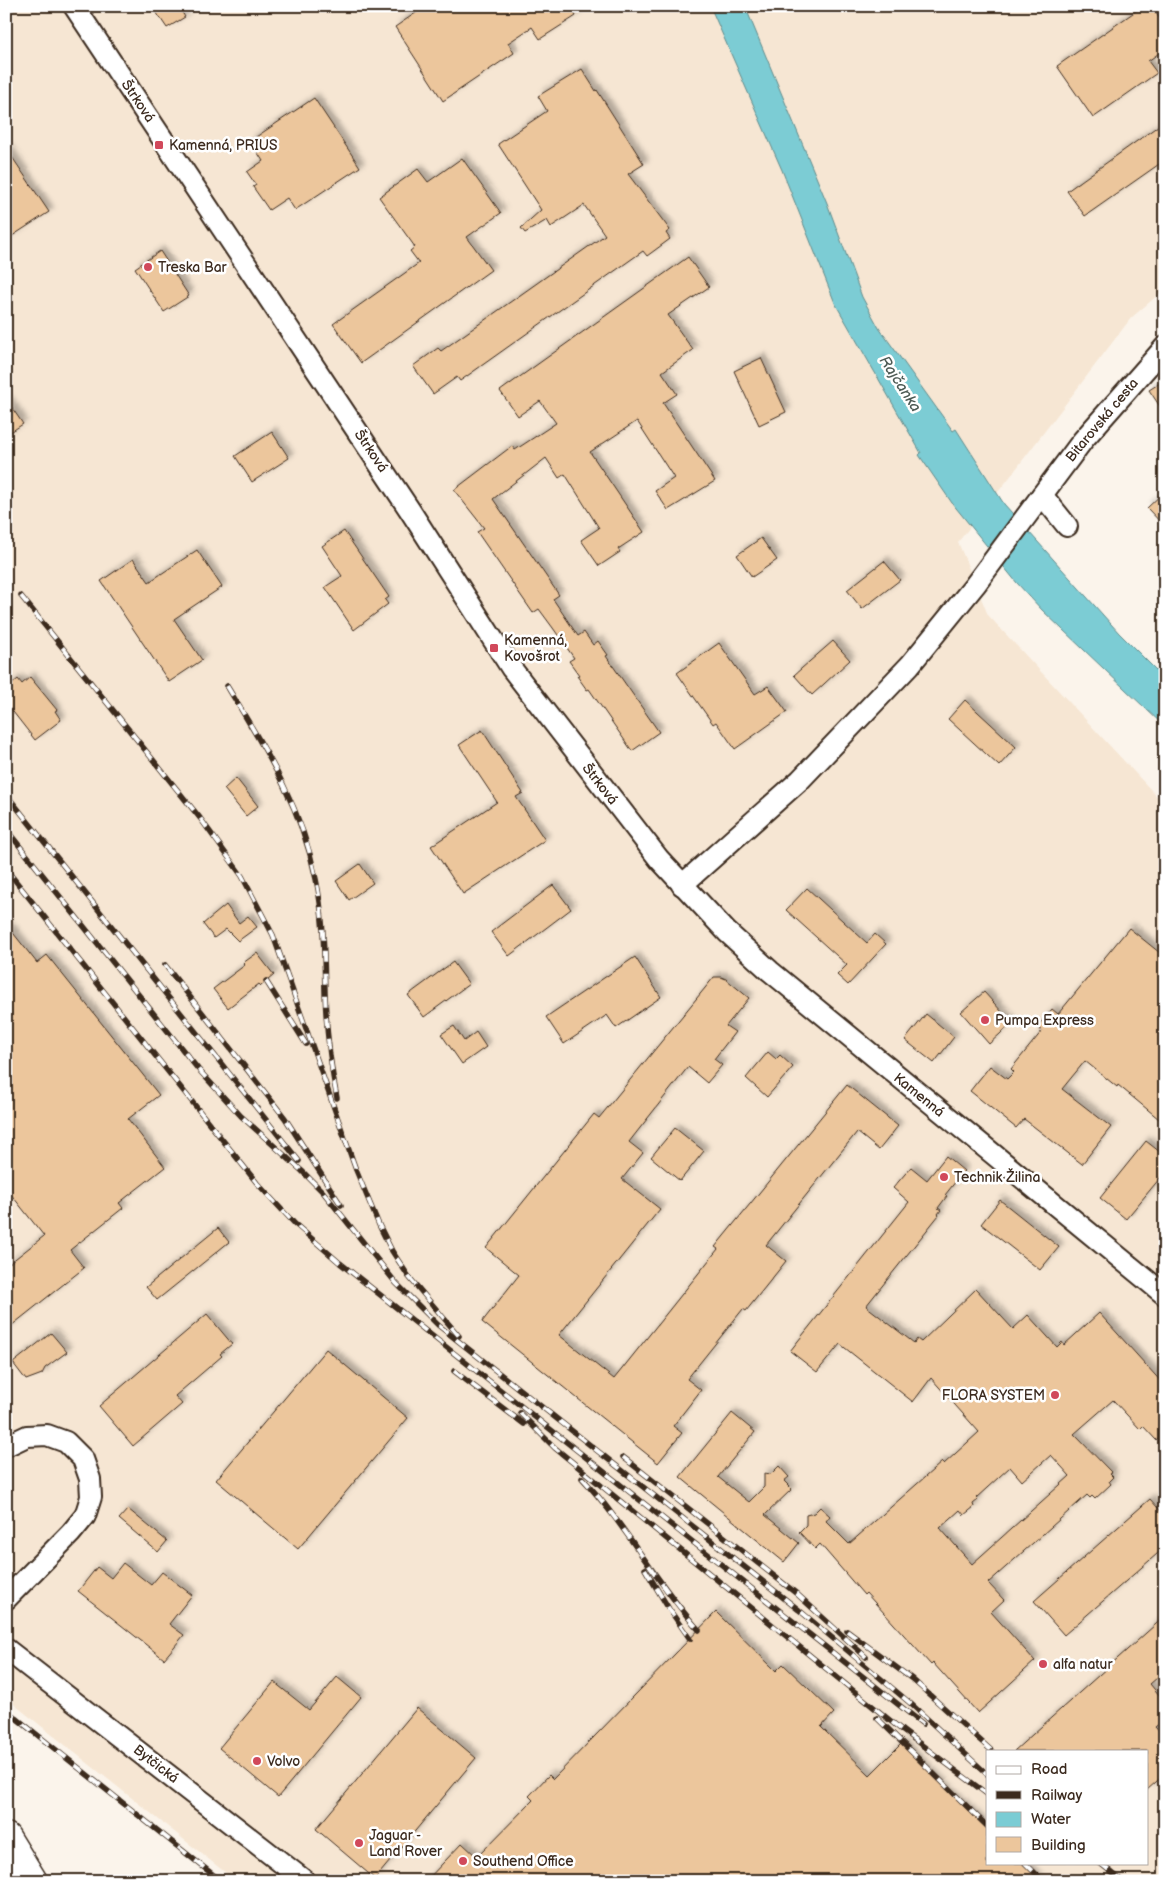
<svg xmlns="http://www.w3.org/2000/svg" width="1171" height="1887" viewBox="0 0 1171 1887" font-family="'Balsamiq Sans',sans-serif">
<defs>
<filter id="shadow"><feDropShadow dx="4.5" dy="-4.5" stdDeviation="2.5" flood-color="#0004"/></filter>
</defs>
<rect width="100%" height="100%" fill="#fbf4eb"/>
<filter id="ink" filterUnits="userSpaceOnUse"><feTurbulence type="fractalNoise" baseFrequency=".02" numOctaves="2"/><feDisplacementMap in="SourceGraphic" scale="10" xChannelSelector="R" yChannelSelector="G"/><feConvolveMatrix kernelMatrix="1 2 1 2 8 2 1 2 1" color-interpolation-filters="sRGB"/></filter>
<g filter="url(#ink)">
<path fill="#f6e6d3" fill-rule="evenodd" d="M6,6H1165V289L1131,318L1006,482L958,542L988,615L1165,805V1881H236L6,1698ZM987,1751H1147V1863H987Z"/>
<polygon fill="#7bccd4" stroke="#618b8b" points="710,6 745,6 827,203 862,297 879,328 953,431 956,429 1004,504 1119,633 1165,679 1165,727 1042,610 1017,583 952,503 919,455 921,453 835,303 782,170"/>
<g fill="#ecc69c" stroke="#3b2a1e" fill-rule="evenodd" filter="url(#shadow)">
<polygon points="152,6 178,6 185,17 167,28"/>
<polygon points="426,6 570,6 576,16 540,39 532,27 508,43 514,53 443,101 395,27"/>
<polygon points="1143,6 1151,6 1165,26 1165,49 1148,61 1157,73 1093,118 1057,66"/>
<polygon points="582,69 596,91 597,90 644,164 628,174 670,230 666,233 670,239 647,256 643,251 460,381 457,377 433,394 413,366 438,348 441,351 605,235 584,205 551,227 547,220 525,233 521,228 541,210 498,144 547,111 538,96"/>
<polygon points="314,98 360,167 295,210 287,198 269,210 253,187 256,185 247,172 263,161 250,141"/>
<polygon points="1165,121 1165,160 1085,216 1067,191"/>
<polygon points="6,148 49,212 6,240"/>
<polygon points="462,158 501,213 467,237 491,270 361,363 333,324 419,263 410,251 415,247 379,197 418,169 428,182"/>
<polygon points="160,251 189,296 164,312 135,268"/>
<polygon points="688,257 709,287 668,315 693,350 662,372 677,394 663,403 715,481 668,510 655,491 674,478 637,421 590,452 644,532 618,549 620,552 599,566 581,540 599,528 565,474 559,478 546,458 493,499 559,595 553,599 578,636 584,632 593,645 598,641 608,655 606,656 659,732 632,751 589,689 587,690 577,676 579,675 569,661 574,658 553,628 539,609 533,613 477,532 484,528 454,490 512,446 515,450 556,423 540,401 518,416 500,391"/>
<polygon points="761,358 786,412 759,425 734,371"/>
<polygon points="1165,380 1165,414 1149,390"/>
<polygon points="6,399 23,424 6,435"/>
<polygon points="272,432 289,458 252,482 235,456"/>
<polygon points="1165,491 1165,527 1147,508"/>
<polygon points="344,531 389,597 385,600 388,604 354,630 325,587 342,576 322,546"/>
<polygon points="761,538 777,560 752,577 737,555"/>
<polygon points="197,550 222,587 174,619 202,660 169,682 101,581 133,559 149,582"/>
<polygon points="884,561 900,580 862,609 847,590"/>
<polygon points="833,641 850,660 812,695 794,675"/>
<polygon points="719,643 755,694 768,686 787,712 735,749 716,722 713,724 677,673"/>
<polygon points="30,677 57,710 55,711 61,720 35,740 6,703 6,689 18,679 22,684"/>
<polygon points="965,700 1016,747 999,766 948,719"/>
<polygon points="482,730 523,793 516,797 545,840 463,894 431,846 497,802 459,745"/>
<polygon points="236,778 258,806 246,816 224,789"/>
<polygon points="360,864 373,883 349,900 336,881"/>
<polygon points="553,885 571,909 509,956 491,932"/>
<polygon points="807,888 867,943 875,934 886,944 848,985 837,975 847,965 786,910"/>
<polygon points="226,905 239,923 248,916 257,927 238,941 226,929 214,938 203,924"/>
<polygon points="6,924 37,963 47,955 159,1095 128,1119 165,1167 119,1203 123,1208 70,1250 84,1268 6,1330 6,1266 44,1236 6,1188"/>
<polygon points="1129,928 1165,957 1165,1124 1118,1085 1117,1087 1085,1061 1062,1089 1111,1127 1082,1164 1024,1119 1016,1128 970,1091 990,1066 1007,1079 1014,1072 1011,1069 1042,1031 1037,1027 1052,1009 1058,1014"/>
<polygon points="257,953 274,975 261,986 259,984 228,1008 213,989 245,965 243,963"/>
<polygon points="635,957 661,997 616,1028 607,1015 564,1044 546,1017"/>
<polygon points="453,962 469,984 424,1017 408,995"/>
<polygon points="714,977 721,977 726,979 749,998 726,1026 735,1032 714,1059 722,1065 707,1083 688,1067 629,1142 643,1153 622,1179 660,1209 559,1335 614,1379 718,1249 715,1247 847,1085 898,1126 879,1150 857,1132 766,1245 786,1261 746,1311 743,1309 687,1379 701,1390 673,1426 682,1433 658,1463 482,1322 519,1275 486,1248 594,1114 599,1118"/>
<polygon points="984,992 1012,1023 989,1044 961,1012"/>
<polygon points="926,1014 954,1037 934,1063 905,1040"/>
<polygon points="454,1026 464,1041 476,1032 486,1047 462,1064 441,1034"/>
<polygon points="768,1052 776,1059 780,1055 793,1067 767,1097 746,1078"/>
<polygon points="675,1128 704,1151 680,1181 651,1157"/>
<polygon points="1146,1141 1165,1156 1165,1172 1126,1219 1100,1198"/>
<path d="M946,1156L964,1171L945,1195L947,1196L938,1208L941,1210L938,1214L939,1215L866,1306L914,1343L917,1339L921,1342L976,1289L1013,1329L1028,1315L1057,1347L1062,1342L1064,1345L1099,1313L1165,1386V1432L1156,1440L1143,1426L1140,1429L1113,1400L1074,1434L1112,1473L1110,1474L1113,1477L1109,1481L1111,1484L1095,1499L1092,1496L1090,1498L1087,1495L988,1583L1004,1600L991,1612L1035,1661L978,1713L933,1663L931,1665L866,1593L864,1595L820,1544L815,1549L799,1532L806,1525V1515L814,1513L820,1507L830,1516L826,1521L849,1544L942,1462L944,1464L979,1432L931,1378L913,1402L840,1344L817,1372L790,1351L909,1202L893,1188L911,1167L927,1180ZM1051,1455L1070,1476L972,1564L940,1528L960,1510L964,1515L974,1507L973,1504L978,1500L976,1498L1010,1467L1022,1481Z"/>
<polygon points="1000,1200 1059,1247 1040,1270 981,1224"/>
<polygon points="218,1228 229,1242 157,1300 146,1287"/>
<polygon points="207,1314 232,1344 220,1354 222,1356 175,1396 182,1404 133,1446 99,1406"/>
<polygon points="51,1333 67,1352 45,1368 42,1374 26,1380 13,1363"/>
<polygon points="326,1349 408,1418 298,1549 216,1480"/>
<polygon points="732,1413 755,1432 718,1477 749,1502 764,1487 764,1473 771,1474 779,1466 789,1477 784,1481 792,1489 765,1515 799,1543 784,1562 680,1477"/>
<polygon points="1150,1499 1165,1516 1165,1547 1064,1635 1034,1601"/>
<polygon points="128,1509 167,1541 158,1552 119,1519"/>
<polygon points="123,1563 151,1585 162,1572 192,1595 169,1624 184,1635 164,1659 78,1591 97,1567 111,1578"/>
<polygon points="716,1612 776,1671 783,1664 834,1713 821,1727 870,1775 901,1744 987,1829 987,1863 1022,1863 1040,1881 426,1881 462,1843 477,1857 533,1800 529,1796 549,1775 553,1779"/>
<polygon points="1165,1616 1165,1671 1150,1684 1165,1702 1165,1719 1155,1727 1165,1738 1165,1774 1147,1790 1147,1751 1014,1751"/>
<polygon points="337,1677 361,1697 278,1797 219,1748 274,1682 309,1710"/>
<polygon points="417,1708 476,1758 375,1879 316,1829"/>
</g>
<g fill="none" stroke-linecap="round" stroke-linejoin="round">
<defs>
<g id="street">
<polyline points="74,6 409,509 512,669 659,859 727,932 770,971 1165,1295"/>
<polyline points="1042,495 1067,526"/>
<polyline points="682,885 800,780 910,665 975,585 1083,440 1165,347"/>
<polyline points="6,1446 27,1436 47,1435 66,1442 83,1459 90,1479 91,1497 85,1516 71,1533 6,1599"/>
<polyline points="6,1649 305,1881"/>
</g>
<polyline id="primary" points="6,1837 33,1881"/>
</defs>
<use href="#street" stroke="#3b2a1e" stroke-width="24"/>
<use href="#primary" stroke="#3b2a1e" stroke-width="31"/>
<use href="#street" stroke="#fff" stroke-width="20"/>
<use href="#primary" stroke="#fff" stroke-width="28"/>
<defs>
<g id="rail">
<polyline points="21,596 200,818 242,876 273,935 356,1170 379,1225 392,1251 409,1277 459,1336"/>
<path d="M227,686C265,749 301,805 316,879C324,916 324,954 325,992C326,1028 330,1063 337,1098"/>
<polyline points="6,794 299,1161"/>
<polyline points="6,829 198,1069 241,1116 302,1171 323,1192 396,1283 438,1325 799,1610 910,1703 987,1774"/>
<polyline points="6,869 257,1183 295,1224 340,1263 923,1724"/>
<polyline points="165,965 285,1118 341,1205"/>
<polyline points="266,981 306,1044"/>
<polyline points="454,1371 524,1424"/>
<polyline points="520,1413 555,1448 903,1731 987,1794"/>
<polyline points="623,1457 797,1594 866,1657"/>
<path d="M582,1478C626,1525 656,1583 699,1630"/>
<polyline points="645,1569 669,1609 690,1639"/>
<polyline points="847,1631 912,1679 992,1751"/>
<polyline points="6,1710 221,1881"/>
<polyline points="877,1718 987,1826"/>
<polyline points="1025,1863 1043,1881"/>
<polyline points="1100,1863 1122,1881"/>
</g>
</defs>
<use href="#rail" stroke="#3b2a1e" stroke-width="5.5"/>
<use href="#rail" stroke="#fff" stroke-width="4" stroke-dasharray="11" stroke-linecap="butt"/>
</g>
</g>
<g fill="#d1495b" stroke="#fff" stroke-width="2">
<rect x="154" y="140" width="10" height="10" rx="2.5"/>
<circle cx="148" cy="267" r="5"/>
<rect x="489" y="643" width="10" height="10" rx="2.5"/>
<circle cx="985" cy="1020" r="5"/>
<circle cx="944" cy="1177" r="5"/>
<circle cx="1055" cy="1395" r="5"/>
<circle cx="1043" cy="1664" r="5"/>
<circle cx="257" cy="1761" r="5"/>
<circle cx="359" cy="1843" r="5"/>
<circle cx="463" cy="1861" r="5"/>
</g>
<g text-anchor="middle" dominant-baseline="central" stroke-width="5" stroke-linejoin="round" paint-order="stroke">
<g font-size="14" fill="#3b2a1e" stroke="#fff">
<text transform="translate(138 101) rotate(56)">Štrková</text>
<text transform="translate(1102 420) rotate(-50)">Bitarovská cesta</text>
<text transform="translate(371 451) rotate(56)">Štrková</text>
<text transform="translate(600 784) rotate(52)">Štrková</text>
<text transform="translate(919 1095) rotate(39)">Kamenná</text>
<text transform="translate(156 1764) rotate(38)">Bytčická</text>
</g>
<g font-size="14" fill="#3b2a1e" stroke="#fff" text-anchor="start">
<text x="169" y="145">Kamenná, PRIUS</text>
<text x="158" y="267">Treska Bar</text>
<text x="504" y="640">Kamenná,<tspan x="504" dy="16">Kovošrot</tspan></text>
<text x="995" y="1020">Pumpa Express</text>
<text x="954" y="1177">Technik Žilina</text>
<text x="1045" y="1395" text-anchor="end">FLORA SYSTEM</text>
<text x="1053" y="1664">alfa natur</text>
<text x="267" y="1761">Volvo</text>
<text x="369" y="1835">Jaguar -<tspan x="369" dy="16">Land Rover</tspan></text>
<text x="473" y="1861">Southend Office</text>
</g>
<g font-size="15" font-style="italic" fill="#4e5b55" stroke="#fff">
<text transform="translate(900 384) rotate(57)">Rajčanka</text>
</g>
</g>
<rect width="1171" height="1887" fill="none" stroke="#fff" stroke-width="25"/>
<rect x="12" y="12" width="1146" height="1862" fill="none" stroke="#3b2a1e" stroke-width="2" filter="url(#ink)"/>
<rect x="986" y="1750" width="162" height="115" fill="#ffffff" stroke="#b1aaa5"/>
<rect x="996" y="1766" width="25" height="8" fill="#ffffff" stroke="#b1aaa5"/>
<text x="1031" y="1774" font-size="15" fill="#3b2a1e">Road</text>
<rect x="996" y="1791" width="25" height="8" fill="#3b2a1e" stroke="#b1aaa5"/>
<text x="1031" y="1800" font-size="15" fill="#3b2a1e">Railway</text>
<rect x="996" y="1812" width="25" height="15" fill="#7bccd4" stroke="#b1aaa5"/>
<text x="1031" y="1824" font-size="15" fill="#3b2a1e">Water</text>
<rect x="996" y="1837" width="25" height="15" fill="#ecc69c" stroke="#b1aaa5"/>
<text x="1031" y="1850" font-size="15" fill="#3b2a1e">Building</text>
</svg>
